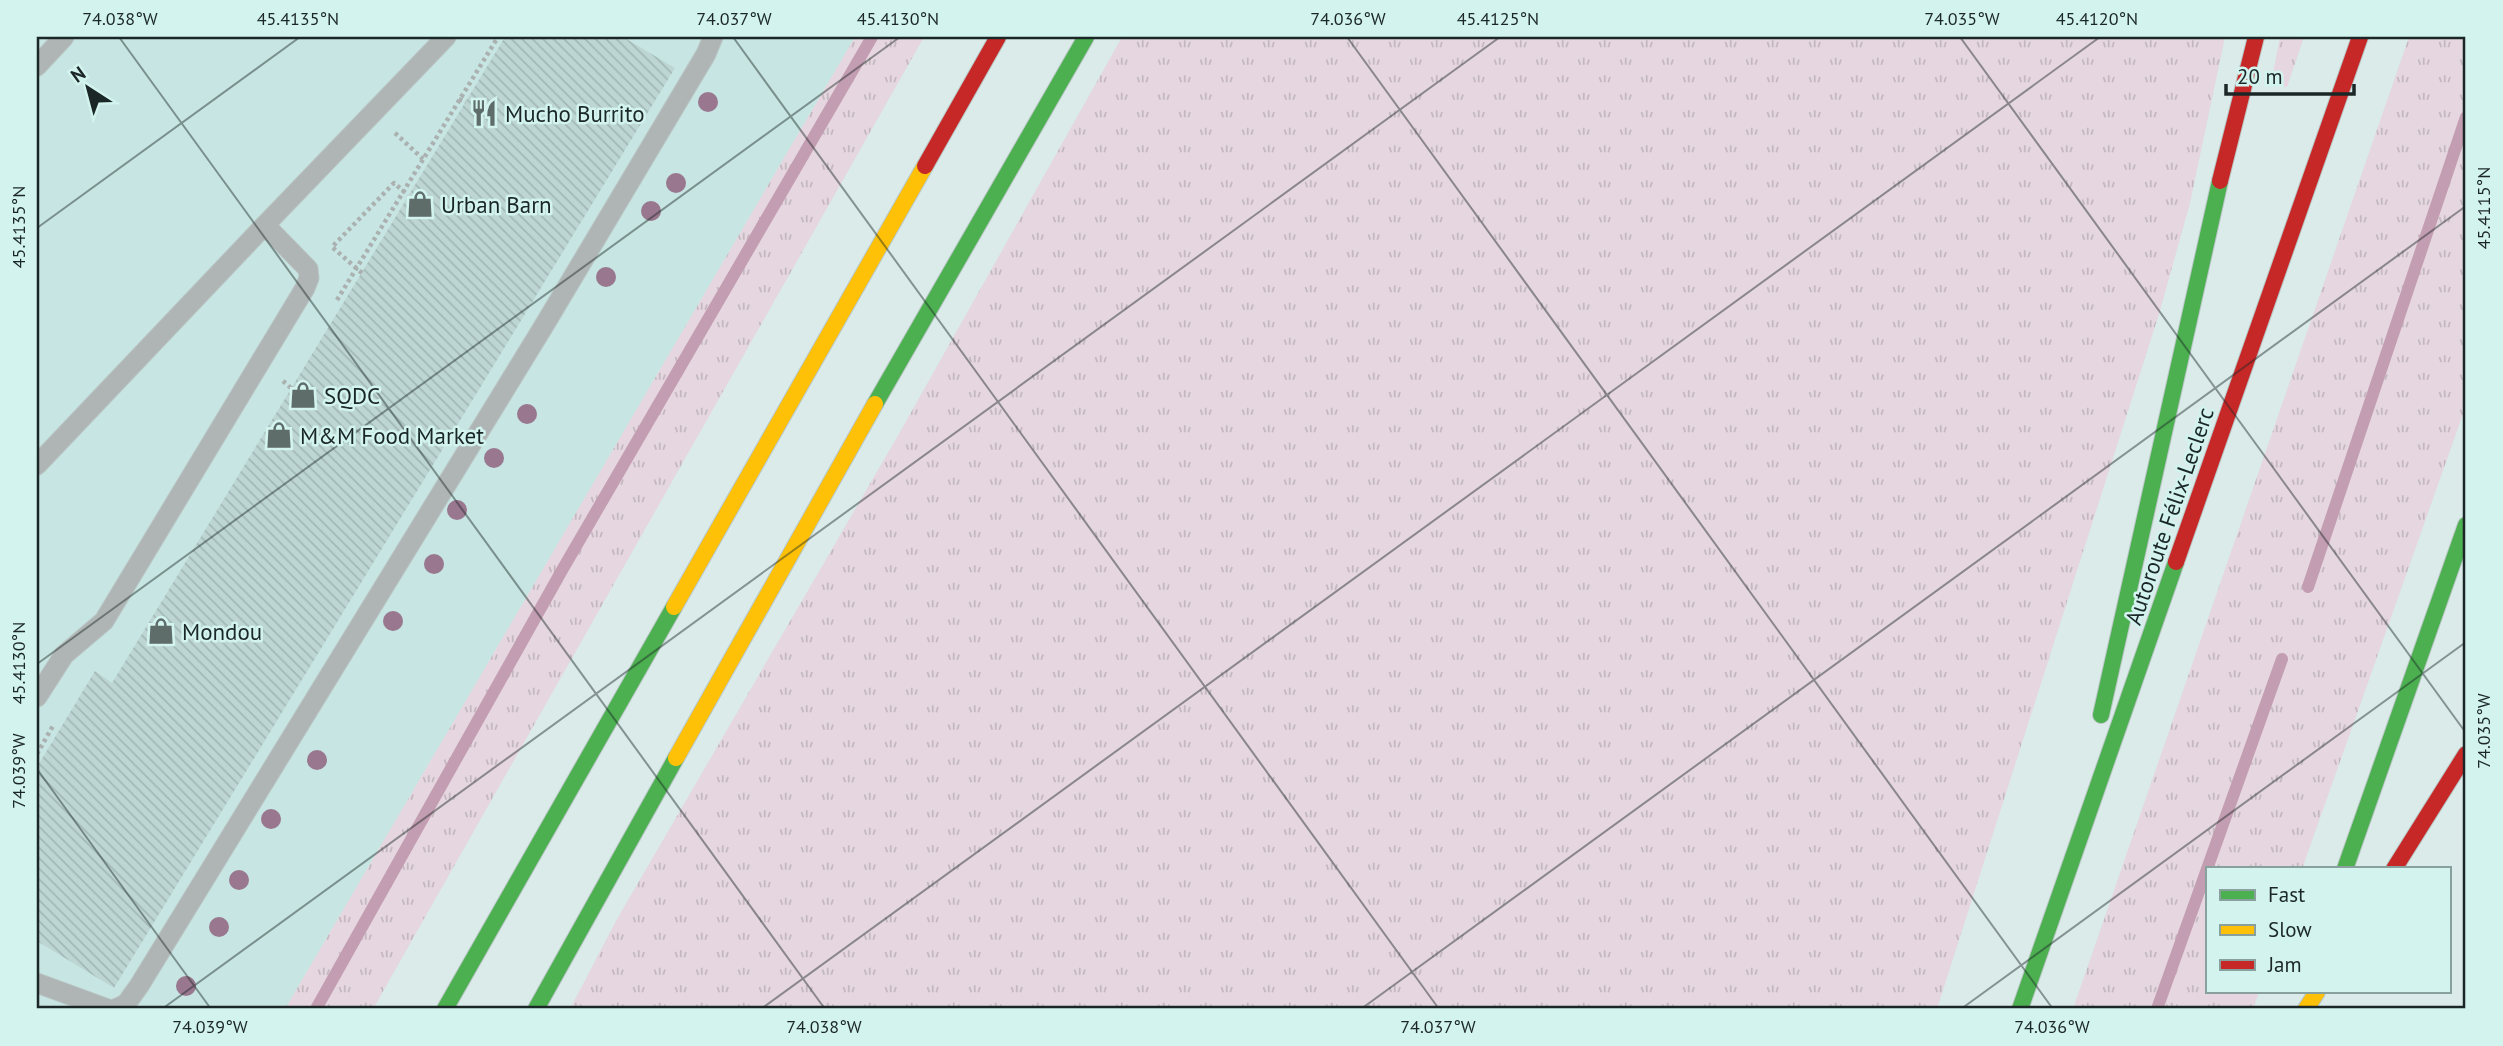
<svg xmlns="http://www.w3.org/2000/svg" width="2503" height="1046" viewBox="0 0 2503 1046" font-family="'PT Sans',sans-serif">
<defs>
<pattern id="grass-tufts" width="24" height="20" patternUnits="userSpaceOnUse" patternTransform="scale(1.75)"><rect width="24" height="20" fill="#e5d6df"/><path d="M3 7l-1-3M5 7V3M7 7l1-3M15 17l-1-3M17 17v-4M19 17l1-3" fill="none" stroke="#c4b8bf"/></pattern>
<pattern id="building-back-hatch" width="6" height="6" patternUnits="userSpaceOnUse" patternTransform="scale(1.75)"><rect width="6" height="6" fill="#bdd6d4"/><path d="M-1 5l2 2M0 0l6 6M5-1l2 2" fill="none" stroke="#a2b8b6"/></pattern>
</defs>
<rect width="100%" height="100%" fill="#daebe9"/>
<polygon fill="#c7e5e2" points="37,37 855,37 285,1009 37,1009"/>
<g fill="url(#grass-tufts)">
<polygon points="855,37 924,37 373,1009 285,1009"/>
<polygon points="1122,37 2225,37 2190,203 2159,314 1937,1009 570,1009 616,921 900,432"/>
<polygon points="2280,37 2304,37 2287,87 2271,84"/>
<polygon points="2409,37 2466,37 2466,405 2463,414 2302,869 2207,869 2207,992 2259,992 2253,1009 2073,1009"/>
</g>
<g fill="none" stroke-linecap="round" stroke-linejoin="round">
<g stroke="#c39db1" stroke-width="12">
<polyline points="2308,587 2466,117"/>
<polyline points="316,1009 561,572 872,37"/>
<polyline points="2157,1009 2282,659"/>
</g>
</g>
<polygon fill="url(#building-back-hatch)" points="505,37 623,37 675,68 114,988 37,941 37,767 95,671 112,683"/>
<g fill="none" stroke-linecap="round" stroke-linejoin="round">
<defs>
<g id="lane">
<polyline points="37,66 64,37"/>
<polyline points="37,465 265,225"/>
<polyline points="37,697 64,655 104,621 305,288 309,278 308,269 265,225 446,37"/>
<polyline points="37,983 108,1009"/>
<polyline points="115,1009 126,1004 139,986 545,324 706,54 713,37"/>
</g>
<g id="fast">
<polyline points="875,404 1086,37"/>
<polyline points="2101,715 2220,181"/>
<polyline points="2345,869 2466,525"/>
<polyline points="445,1009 674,607"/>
<polyline points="536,1009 676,758"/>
<polyline points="2020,1009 2176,562"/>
</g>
<g id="slow">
<polyline points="674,607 925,166"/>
<polyline points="676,758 875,404"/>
<polyline points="2306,1009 2317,992"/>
</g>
<g id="jam">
<polyline points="925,166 998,37"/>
<polyline points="2220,181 2256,37"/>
<polyline points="2176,562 2360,37"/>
<polyline points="2394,869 2466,754"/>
</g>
</defs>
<use href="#lane" stroke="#b9c6c5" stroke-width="21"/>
<use href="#fast" stroke="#b9c6c5" stroke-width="18"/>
<use href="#slow" stroke="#b9c6c5" stroke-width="18"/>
<use href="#jam" stroke="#b9c6c5" stroke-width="18"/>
<g stroke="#aab1b0" stroke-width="4.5" stroke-dasharray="3.5 3.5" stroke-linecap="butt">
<polyline points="459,99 466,102"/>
<polyline points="395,133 423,159"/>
<polyline points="362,273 332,247 394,183 408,195"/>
<polyline points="337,300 498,37"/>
<polyline points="283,381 291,388"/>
<polyline points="37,754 54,724"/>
</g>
<use href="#lane" stroke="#afb5b4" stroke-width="19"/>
<use href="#fast" stroke="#4caf50" stroke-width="16"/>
<use href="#slow" stroke="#ffc107" stroke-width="16"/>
<use href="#jam" stroke="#c62828" stroke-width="16"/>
</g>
<g fill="#99778e">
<circle cx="708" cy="102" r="10"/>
<circle cx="676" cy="183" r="10"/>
<circle cx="651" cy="211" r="10"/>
<circle cx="606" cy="277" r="10"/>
<circle cx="527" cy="414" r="10"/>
<circle cx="494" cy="458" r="10"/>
<circle cx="457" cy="510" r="10"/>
<circle cx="434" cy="564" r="10"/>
<circle cx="393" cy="621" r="10"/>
<circle cx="317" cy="760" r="10"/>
<circle cx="271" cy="819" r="10"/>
<circle cx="239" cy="880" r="10"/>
<circle cx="219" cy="927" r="10"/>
<circle cx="186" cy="986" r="10"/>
</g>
<path fill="none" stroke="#1b2726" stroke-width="2" stroke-opacity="0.45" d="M119,37L825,1009M733,37L1439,1009M1347,37L2053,1009M1960,37L2466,733M37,228L300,37M37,664L900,37M37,769L211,1009M162,1009L1500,37M761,1009L2100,37M1361,1009L2466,206M1961,1009L2466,642"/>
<defs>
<symbol id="restaurant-bare" viewBox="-9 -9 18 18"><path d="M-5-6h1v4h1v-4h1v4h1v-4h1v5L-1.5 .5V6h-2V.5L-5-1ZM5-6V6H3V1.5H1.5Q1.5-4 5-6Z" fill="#5e6c6a" stroke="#d2f3ee" stroke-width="2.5" paint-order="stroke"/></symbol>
<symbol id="shop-bare" viewBox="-9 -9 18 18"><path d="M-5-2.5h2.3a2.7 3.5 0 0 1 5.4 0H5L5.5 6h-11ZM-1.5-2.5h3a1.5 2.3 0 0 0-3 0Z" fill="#5e6c6a" stroke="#d2f3ee" stroke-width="2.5" paint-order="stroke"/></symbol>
</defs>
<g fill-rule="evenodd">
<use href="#restaurant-bare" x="465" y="94" width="38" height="38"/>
<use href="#shop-bare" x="401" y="185" width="38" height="38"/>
<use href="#shop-bare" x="284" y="376" width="38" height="38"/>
<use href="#shop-bare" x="260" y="416" width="38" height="38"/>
<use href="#shop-bare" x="142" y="612" width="38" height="38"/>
</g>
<g text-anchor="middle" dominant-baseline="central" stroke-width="5" stroke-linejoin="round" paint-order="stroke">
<g font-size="23" fill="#1b2726" stroke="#d2f3ee" text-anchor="start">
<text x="505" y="113">Mucho Burrito</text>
<text x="441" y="204">Urban Barn</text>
<text x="324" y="395">SQDC</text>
<text x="300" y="435">M&amp;M Food Market</text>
<text x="182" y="631">Mondou</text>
</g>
<g font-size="23" fill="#1b2726" stroke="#d2f3ee">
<text transform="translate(2169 516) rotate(-71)">Autoroute Félix-Leclerc</text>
</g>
</g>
<rect width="2503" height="1046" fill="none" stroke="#d2f3ee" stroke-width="77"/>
<rect x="2206" y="867" width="245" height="126" fill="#d2f3ee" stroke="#89a19e" stroke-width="2"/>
<rect x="2220" y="890" width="35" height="10" fill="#4caf50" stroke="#89a19e" stroke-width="2"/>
<text x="2268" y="902" font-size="21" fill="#1b2726">Fast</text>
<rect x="2220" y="925" width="35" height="10" fill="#ffc107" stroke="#89a19e" stroke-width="2"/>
<text x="2268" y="937" font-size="21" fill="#1b2726">Slow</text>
<rect x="2220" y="960" width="35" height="10" fill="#c62828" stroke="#89a19e" stroke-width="2"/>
<text x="2268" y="972" font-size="21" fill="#1b2726">Jam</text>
<g transform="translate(88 88) rotate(324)" stroke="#d2f3ee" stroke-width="5" paint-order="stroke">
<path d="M0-5L12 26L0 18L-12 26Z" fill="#1b2726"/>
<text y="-10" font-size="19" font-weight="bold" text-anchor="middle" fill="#1b2726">N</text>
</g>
<path d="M2226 84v10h128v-10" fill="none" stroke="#1b2726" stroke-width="3.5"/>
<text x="2237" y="84" font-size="21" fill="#1b2726" stroke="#d2f3ee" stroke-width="5" paint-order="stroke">20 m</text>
<rect x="38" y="38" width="2426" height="969" fill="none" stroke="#1b2726" stroke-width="2.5"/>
<g font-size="18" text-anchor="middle" fill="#1b2726">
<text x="120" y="25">74.038°W</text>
<text x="298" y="25">45.4135°N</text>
<text x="734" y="25">74.037°W</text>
<text x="898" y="25">45.4130°N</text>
<text x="1348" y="25">74.036°W</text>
<text x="1498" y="25">45.4125°N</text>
<text x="1962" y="25">74.035°W</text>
<text x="2097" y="25">45.4120°N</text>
<text transform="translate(2484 208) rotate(-90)" y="6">45.4115°N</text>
<text transform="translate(19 227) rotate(-90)" y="6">45.4135°N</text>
<text transform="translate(19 663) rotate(-90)" y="6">45.4130°N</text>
<text transform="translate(2484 731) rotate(-90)" y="6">74.035°W</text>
<text transform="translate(19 771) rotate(-90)" y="6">74.039°W</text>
<text x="210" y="1033">74.039°W</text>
<text x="824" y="1033">74.038°W</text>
<text x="1438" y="1033">74.037°W</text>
<text x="2052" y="1033">74.036°W</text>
</g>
</svg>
